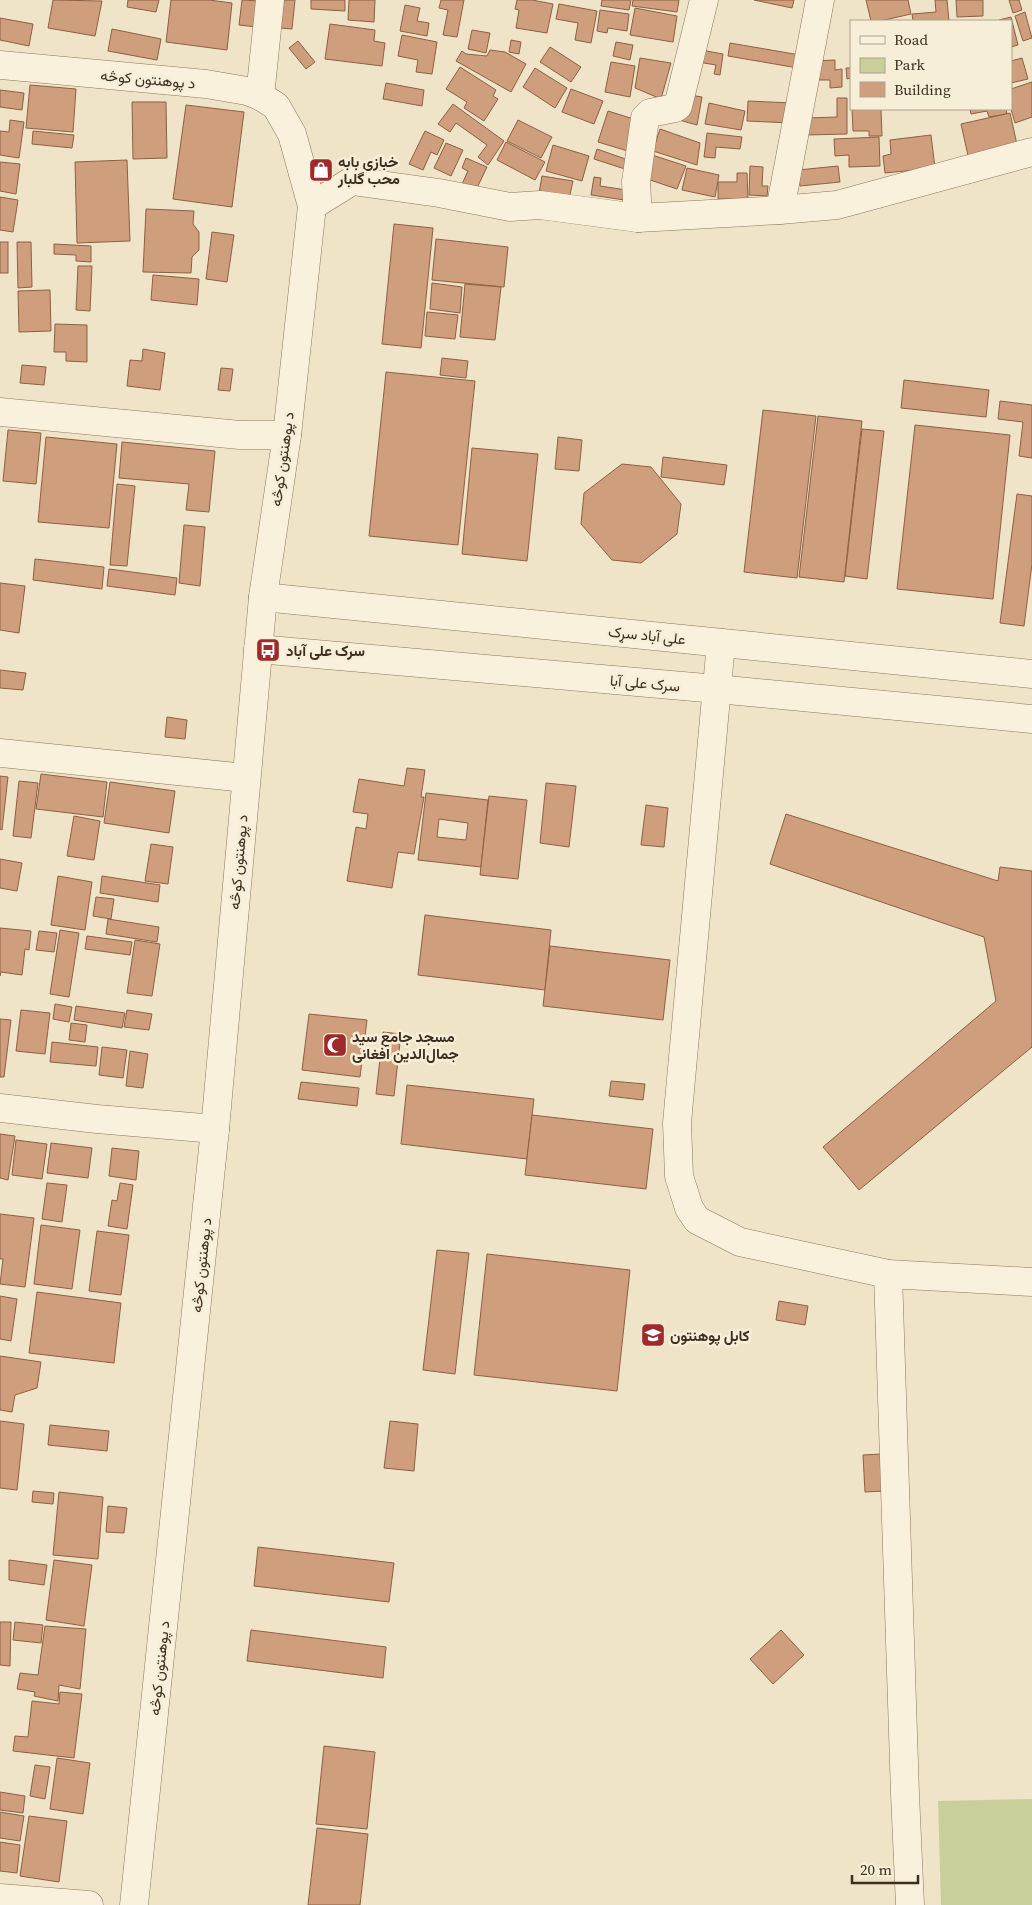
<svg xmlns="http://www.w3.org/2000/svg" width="1032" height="1905" viewBox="0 0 1032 1905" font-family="'Source Serif 4',Vazirmatn,serif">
<rect width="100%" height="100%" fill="#f0e4c8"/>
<polygon fill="#c9cf9b" points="1032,1799 1032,1905 941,1905 938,1801"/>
<g fill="#cf9f7d" stroke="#8d5f41" fill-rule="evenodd">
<polygon points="53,0 102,1 95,36 48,28"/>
<polygon points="128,0 159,0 156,12 127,7"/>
<polygon points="171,0 209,0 232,3 227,50 166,42"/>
<polygon points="242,0 260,1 257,27 239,25"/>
<polygon points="284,0 295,0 292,29 280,28"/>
<polygon points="311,0 345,0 345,11 311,9"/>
<polygon points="349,0 375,0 374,22 348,20"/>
<polygon points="441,0 464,0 457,37 443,35 448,10 439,8"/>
<polygon points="517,0 532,0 553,4 547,33 516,28 519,10 515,9"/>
<polygon points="602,0 631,0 629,10 601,6"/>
<polygon points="633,0 679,0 677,12 632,6"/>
<polygon points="754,0 794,0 792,8"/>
<polygon points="866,0 908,0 911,14 880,21 871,21"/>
<polygon points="935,0 947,0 949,21 913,21 912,14 936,12"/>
<polygon points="956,0 983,0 983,16 957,17"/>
<polygon points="1009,0 1019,0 1022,10 1013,13"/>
<polygon points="559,4 597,11 591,43 575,40 578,23 556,19"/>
<polygon points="405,5 420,8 417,21 429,23 427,36 400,31"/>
<polygon points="635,8 677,16 673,42 630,35"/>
<polygon points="600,10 629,14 627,31 608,28 607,33 597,31"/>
<polygon points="1025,12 1032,38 1023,41 1015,16"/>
<polygon points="1011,17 1018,45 1011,47 1011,21 999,21 999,20"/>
<polygon points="0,18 33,24 29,46 0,40"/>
<polygon points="330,24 375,30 374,41 385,43 382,66 325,59"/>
<polygon points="112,29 161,39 157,60 108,51"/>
<polygon points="472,30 490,33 486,53 468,49"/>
<polygon points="402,35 437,42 432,74 416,72 418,60 398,56"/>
<polygon points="511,40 521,42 519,54 509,52"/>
<polygon points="298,41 315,62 306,69 289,48"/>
<polygon points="616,42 633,45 630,60 613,56"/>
<polygon points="730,43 800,55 798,68 728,56"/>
<polygon points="550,47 581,67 571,82 540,62"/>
<polygon points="490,50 505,52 526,64 511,92 456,61 462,51 466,54 487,56"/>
<polygon points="701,50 723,54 720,75 714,74 716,65 698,62"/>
<polygon points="640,58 671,63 661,99 635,88"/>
<polygon points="1022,58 1028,79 1011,83 1011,61"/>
<polygon points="835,60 835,70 842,69 842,87 830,88 830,80 812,80 812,61"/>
<polygon points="611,62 635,66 630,97 605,92"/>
<polygon points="460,67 496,90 493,96 498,99 484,121 464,108 467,102 446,89"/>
<polygon points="535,68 567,88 555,108 523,87"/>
<polygon points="846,68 851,68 851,78 847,79"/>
<polygon points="1032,82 1032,117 1015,123 1011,109 1011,89"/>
<polygon points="386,83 424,90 422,106 383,99"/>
<polygon points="30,85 76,89 73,132 26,128"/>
<polygon points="571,89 603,101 594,124 562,112"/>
<polygon points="0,90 24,93 22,110 0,107"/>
<polygon points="684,94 702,97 697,125 679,120"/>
<polygon points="837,98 847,98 847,134 806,135 806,118 837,117"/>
<polygon points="748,101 792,103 791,123 747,121"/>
<polygon points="132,102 166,102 167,158 133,159"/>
<polygon points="709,103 745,111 741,130 705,124"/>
<polygon points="453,104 504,141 488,165 478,157 487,145 456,123 450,132 438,124"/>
<polygon points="186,105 244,112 232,207 173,199"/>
<polygon points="852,109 881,109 882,136 869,136 869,131 853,131"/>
<polygon points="970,109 1006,109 1007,114 989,117 987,111 971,114"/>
<polygon points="608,111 640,121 631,152 598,142"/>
<polygon points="1010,113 1018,149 969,160 961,124"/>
<polygon points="10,120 24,122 19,158 0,155 0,131 9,132"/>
<polygon points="518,120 552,137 541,158 507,141"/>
<polygon points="660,129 700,143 697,165 653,151"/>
<polygon points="33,131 74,135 72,148 32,144"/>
<polygon points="425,131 444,140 437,155 431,152 423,170 409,164"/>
<polygon points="707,133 742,137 740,149 716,147 715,158 704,157"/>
<polygon points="931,135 935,168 885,173 883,156 891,154 890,140"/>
<polygon points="879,137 880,166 849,167 849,155 835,156 834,139"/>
<polygon points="506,142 545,162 535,180 497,160"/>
<polygon points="446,143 463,150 451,176 434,168"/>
<polygon points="553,145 589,156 582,181 546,171"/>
<polygon points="597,149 634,162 631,171 594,159"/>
<polygon points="649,154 686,166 677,189 641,177"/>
<polygon points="466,158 487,167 476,190 462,184 468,171 462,168"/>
<polygon points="127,160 130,241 77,243 75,162"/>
<polygon points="0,162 20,164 16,194 0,191"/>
<polygon points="750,166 763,167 762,186 768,186 767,196 749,195"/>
<polygon points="838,166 840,182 800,186 798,170"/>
<polygon points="687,168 719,175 715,197 682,190"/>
<polygon points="737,173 747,173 748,199 718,199 718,182 737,182"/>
<polygon points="542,176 573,181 569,199 539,193"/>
<polygon points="594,177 601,178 600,186 633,191 631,201 591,195"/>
<polygon points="0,197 18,200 13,232 0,230"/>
<polygon points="146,209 194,211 193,224 199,232 199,250 192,257 191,273 143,272"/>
<polygon points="394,224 433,228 421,348 382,344"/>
<polygon points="212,232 234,235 227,282 206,279"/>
<polygon points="436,239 508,247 504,287 432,280"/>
<rect x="0" y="242" width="8" height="31"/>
<polygon points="17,242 31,242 32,287 18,288"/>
<polygon points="54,244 91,246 91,262 76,261 76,255 54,254"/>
<polygon points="78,266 92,266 90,311 76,310"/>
<polygon points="153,275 199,279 197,305 151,300"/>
<polygon points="432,283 462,287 460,313 430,309"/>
<polygon points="465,284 501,287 495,340 460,337"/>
<polygon points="50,290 51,331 19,332 18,291"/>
<polygon points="427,312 458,315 455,339 425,336"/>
<polygon points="55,324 87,325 87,362 66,361 66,352 54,352"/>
<polygon points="143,349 165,353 160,390 127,386 130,360 142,361"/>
<polygon points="442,358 468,361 466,378 440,375"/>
<polygon points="22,365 46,367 44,385 20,383"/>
<polygon points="221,368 233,369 230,391 218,390"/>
<polygon points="386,372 475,381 458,545 369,536"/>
<polygon points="904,380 989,390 986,417 901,408"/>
<polygon points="1000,401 1032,405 1032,458 1019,456 1023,422 998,419"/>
<polygon points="763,410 816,416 797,578 744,572"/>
<polygon points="818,416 862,421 844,582 799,577"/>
<polygon points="915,425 1010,435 993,599 897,589"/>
<polygon points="862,429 884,431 867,579 845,576"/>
<polygon points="8,430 41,433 36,484 3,481"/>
<polygon points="46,437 117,444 109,528 38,522"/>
<polygon points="558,437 582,440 579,471 555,469"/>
<polygon points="122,442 215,451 209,512 186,510 189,484 119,478"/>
<polygon points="472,448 538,454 527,561 462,554"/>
<polygon points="663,457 727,465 724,485 661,477"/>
<polygon points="622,464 651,467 681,504 677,534 641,563 612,560 581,524 584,493"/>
<polygon points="117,484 135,486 127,566 110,565"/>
<polygon points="1017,494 1032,496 1032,564 1024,626 1000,623"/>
<polygon points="184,525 205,527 200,586 179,583"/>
<polygon points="35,559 104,567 102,589 33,580"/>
<polygon points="109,569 177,578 175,595 107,586"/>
<polygon points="0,583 25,586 19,633 0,630"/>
<polygon points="0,670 26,673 23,690 0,688"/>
<polygon points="167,717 187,720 185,739 165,737"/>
<polygon points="407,768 425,770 421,797 424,797 414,854 398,852 392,888 347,881 356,827 366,829 368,814 353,812 359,779 404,786"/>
<polygon points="41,774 107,782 103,817 36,809"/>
<polygon points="0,776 8,777 2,830 0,829"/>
<polygon points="19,781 38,783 31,838 13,836"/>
<polygon points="110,782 175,791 169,833 104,823"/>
<polygon points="546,783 576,786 569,847 540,843"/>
<path d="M426,793L488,800L481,867L418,860ZM439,819L468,823L466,840L437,837Z"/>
<polygon points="489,796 527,800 518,879 480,875"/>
<polygon points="646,805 668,808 664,847 641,845"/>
<polygon points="786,814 998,881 1000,867 1032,871 1032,1047 859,1190 823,1147 996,1001 984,937 770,864"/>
<polygon points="74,816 100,821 94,860 67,856"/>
<polygon points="151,844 173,847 168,884 145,881"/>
<polygon points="0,859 22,863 17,891 0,888"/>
<polygon points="58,876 92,882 85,930 51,925"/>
<polygon points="102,876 160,885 158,902 100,893"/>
<polygon points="96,897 114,899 111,919 93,916"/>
<polygon points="425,915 551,930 545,990 418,975"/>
<polygon points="108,919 159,927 157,942 106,934"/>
<polygon points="0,928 31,931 29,950 25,949 22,975 1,972 0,976"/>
<polygon points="60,930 79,933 69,997 50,994"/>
<polygon points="39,931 57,933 54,952 36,950"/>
<polygon points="87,936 132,942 130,955 85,949"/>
<polygon points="135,940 160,944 152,996 127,993"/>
<polygon points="550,946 670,960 663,1020 543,1006"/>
<polygon points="55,1004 72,1007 69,1022 53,1019"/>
<polygon points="76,1006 125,1013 122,1028 74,1020"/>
<polygon points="21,1010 50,1013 45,1054 16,1051"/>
<polygon points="127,1010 152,1014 149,1030 124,1027"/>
<polygon points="309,1014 367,1020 360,1077 302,1070"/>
<polygon points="0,1019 11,1020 4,1077 0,1077"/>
<polygon points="71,1023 87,1025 85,1042 69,1040"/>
<polygon points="383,1032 401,1034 394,1096 376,1094"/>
<polygon points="52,1042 98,1047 96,1066 50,1062"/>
<polygon points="102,1047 127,1050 123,1078 99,1075"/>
<polygon points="130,1051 148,1054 143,1088 126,1086"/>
<polygon points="611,1081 645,1084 643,1100 609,1096"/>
<polygon points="301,1082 359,1088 357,1106 298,1099"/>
<polygon points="407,1085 534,1099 527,1159 401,1144"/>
<polygon points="532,1115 653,1129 646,1189 525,1175"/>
<polygon points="0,1134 15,1136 8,1180 0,1178"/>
<polygon points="16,1140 47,1144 42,1179 12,1175"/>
<polygon points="51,1143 92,1148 88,1178 47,1173"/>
<polygon points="112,1148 139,1151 136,1180 109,1176"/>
<polygon points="47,1183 67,1185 62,1222 42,1219"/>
<polygon points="120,1183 133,1185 127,1229 108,1226 112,1200 117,1201"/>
<polygon points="0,1214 34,1218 25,1287 0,1284 3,1259 0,1259"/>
<polygon points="41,1225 80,1230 72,1289 34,1284"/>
<polygon points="97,1231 129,1235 121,1295 89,1291"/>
<polygon points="437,1250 469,1253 455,1374 423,1370"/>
<polygon points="487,1254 630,1270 617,1391 474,1375"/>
<polygon points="37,1292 121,1303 114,1363 29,1353"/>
<polygon points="0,1296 17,1299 11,1341 0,1339"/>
<polygon points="779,1301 808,1306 805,1325 776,1320"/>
<polygon points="0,1356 41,1362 37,1388 15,1395 12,1412 0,1410"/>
<polygon points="0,1421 24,1424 17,1490 0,1488"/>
<polygon points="390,1421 418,1424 414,1471 384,1468"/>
<polygon points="50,1425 109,1431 107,1451 48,1445"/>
<polygon points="881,1454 884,1491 865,1492 863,1455"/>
<polygon points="33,1491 54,1493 53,1504 32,1502"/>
<polygon points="59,1492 103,1497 98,1559 53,1555"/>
<polygon points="108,1506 127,1508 124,1533 106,1532"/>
<polygon points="258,1547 394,1563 389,1602 254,1586"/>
<polygon points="9,1560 47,1565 44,1585 9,1580"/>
<polygon points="54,1560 92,1565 84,1626 46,1620"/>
<polygon points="0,1622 11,1622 10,1666 0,1665"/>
<polygon points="15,1622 43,1625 41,1643 13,1640"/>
<polygon points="45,1626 86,1629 80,1689 59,1685 58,1701 34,1696 35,1692 17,1689 20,1673 38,1675"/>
<polygon points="251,1630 386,1647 383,1678 247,1661"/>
<polygon points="781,1630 804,1655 773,1684 750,1659"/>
<polygon points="60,1692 82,1694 74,1758 13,1751 15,1736 28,1737 32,1701 59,1704"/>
<polygon points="324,1746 375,1752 367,1829 316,1824"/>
<polygon points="57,1758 90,1763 83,1814 50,1809"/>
<polygon points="35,1765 50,1767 45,1799 30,1796"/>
<polygon points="0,1792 25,1796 23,1813 0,1810"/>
<polygon points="0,1812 24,1816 20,1841 0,1838"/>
<polygon points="29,1816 67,1821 59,1882 20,1876"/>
<polygon points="317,1828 368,1834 360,1905 308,1905"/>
<polygon points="0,1842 20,1845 17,1873 0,1871"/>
</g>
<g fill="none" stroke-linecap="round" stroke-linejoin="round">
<defs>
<g id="minor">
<polyline points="0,65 206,84 247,91 260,96 276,106 292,134 312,206 287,435 263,597 215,1129 134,1905"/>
<polyline points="260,96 270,0"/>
<polyline points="312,206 352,181 439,193 510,207 540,205 638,218 780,210 837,205 1032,152"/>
<polyline points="780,210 820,0"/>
<polyline points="638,218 636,182 645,118 650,113 675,108 678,106 704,0"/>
<polyline points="0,412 240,435 287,435"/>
<polyline points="263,597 1032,674"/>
<polyline points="721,643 677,1123 679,1176 689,1208 697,1220 740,1242 888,1274 1032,1282"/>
<polyline points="258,649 717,689 1032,719"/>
<polyline points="0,753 246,778"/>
<polyline points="0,1108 97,1119 215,1129"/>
<polyline points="888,1274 905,1794 910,1905"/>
<polyline points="0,1898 89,1905"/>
</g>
</defs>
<use href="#minor" stroke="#8d765c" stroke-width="29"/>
<use href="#minor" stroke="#faf1dc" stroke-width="28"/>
</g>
<defs>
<symbol id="shop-square" viewBox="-11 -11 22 22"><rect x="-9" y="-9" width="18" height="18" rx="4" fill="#9e2a2b" stroke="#f7eed8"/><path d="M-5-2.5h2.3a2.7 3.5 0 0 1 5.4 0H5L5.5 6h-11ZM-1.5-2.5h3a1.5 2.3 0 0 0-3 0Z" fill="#fff"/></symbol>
<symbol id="bus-square" viewBox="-11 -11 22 22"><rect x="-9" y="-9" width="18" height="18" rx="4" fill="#9e2a2b" stroke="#f7eed8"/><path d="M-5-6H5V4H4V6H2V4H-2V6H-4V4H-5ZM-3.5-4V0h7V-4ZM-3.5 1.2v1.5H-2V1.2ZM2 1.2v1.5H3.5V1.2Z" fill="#fff"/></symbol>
<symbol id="mosque-square" viewBox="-11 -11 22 22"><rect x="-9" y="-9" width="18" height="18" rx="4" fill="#9e2a2b" stroke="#f7eed8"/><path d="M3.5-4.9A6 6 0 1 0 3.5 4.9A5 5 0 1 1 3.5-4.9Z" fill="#fff"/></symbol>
<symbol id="university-square" viewBox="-11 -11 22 22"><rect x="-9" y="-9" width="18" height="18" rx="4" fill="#9e2a2b" stroke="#f7eed8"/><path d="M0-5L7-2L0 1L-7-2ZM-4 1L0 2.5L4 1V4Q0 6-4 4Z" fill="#fff"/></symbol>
</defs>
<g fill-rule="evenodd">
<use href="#shop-square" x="307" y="156" width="28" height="28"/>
<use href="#bus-square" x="254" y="636" width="28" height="28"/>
<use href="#mosque-square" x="321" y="1031" width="28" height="28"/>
<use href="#university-square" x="639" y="1321" width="28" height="28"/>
</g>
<g text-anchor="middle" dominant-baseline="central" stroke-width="5" stroke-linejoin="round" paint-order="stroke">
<g font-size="15" fill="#3d2e20" stroke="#f7eed8">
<text transform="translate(148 79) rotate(5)">د پوهنتون کوڅه</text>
<text transform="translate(282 459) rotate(-82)">د پوهنتون کوڅه</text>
<text transform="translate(647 635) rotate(6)">علی آباد سړک</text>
<text transform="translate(645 683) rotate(5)">سرک علی آبا</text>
<text transform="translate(238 862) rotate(-85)">د پوهنتون کوڅه</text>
<text transform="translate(201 1265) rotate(-84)">د پوهنتون کوڅه</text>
<text transform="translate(159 1668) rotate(-84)">د پوهنتون کوڅه</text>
</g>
<g font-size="15" font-weight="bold" fill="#3d2e20" stroke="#f7eed8" text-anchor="start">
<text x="338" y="161">خبازی بابه<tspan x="338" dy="17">محب گلبار</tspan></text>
<text x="286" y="650">سرک علی آباد</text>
<text x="352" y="1036">مسجد جامع سید<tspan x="352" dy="17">جمال‌الدین افغانی</tspan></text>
<text x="670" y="1335">کابل پوهنتون</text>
</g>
</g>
<rect x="850" y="20" width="162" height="90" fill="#f7eed8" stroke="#ada18e"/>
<rect x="860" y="36" width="25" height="8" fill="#faf1dc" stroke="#ada18e"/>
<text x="894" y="45" font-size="15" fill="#3d2e20">Road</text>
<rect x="860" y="58" width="25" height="15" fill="#c9cf9b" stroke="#ada18e"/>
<text x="894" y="70" font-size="15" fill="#3d2e20">Park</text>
<rect x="860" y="82" width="25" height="15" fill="#cf9f7d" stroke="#ada18e"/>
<text x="894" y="95" font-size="15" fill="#3d2e20">Building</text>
<path d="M852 1875v8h66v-8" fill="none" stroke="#3d2e20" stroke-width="2.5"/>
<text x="860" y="1875" font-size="15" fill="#3d2e20" stroke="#f7eed8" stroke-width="4" paint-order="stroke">20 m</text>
</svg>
